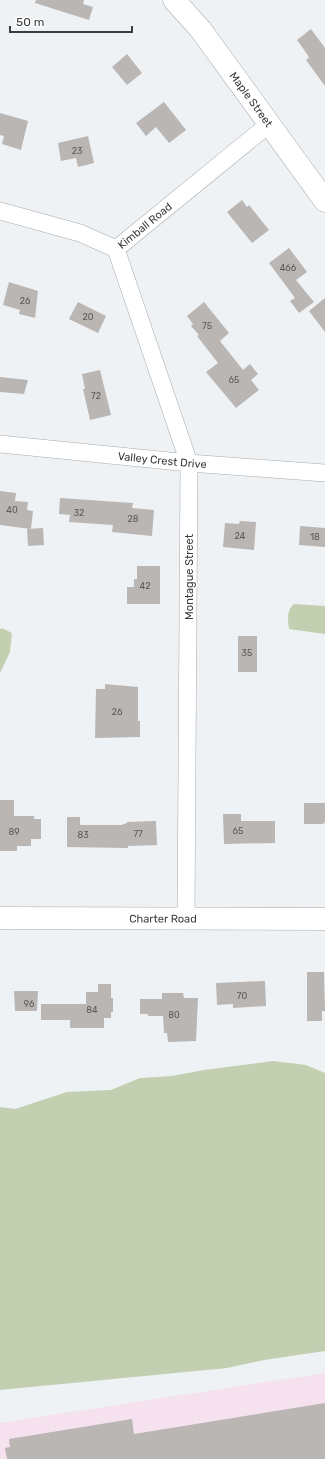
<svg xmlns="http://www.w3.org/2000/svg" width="325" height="1459" viewBox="0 0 325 1459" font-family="Rubik,sans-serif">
<rect width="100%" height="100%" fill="#eff2f5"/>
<polygon fill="#f6e1ef" points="325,1373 325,1459 0,1459 0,1423"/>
<g fill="#c3cfb1">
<path d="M294,604L325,606V634L289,629C288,620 286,611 294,604Z"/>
<polygon points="2,628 12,633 10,652 0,673 0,629"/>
<polygon points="273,1061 306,1065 325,1073 325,1351 264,1360 227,1368 0,1390 0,1107 15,1109 67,1092 111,1090 140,1078 172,1076 204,1070"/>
</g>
<g fill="#b9b6b4">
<polygon points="36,0 84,0 83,4 93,7 89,20 35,3"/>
<polygon points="311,29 325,48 325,86 306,60 309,58 307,54 297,40"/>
<polygon points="127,54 142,73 127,85 112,67"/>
<polygon points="164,102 186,130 169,143 156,127 146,136 136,123"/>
<polygon points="0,113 28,121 21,150 2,144 4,136 0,135"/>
<polygon points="88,136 94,163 78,167 76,158 61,161 58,143"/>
<polygon points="242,200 247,207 249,205 269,230 252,243 227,212"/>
<polygon points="289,248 307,272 296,280 314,302 299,313 290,301 295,298 269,263"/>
<polygon points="9,282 38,291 35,318 19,314 20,310 3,305"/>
<polygon points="325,298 325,332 309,311"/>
<polygon points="78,302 106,316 98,333 69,319"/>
<polygon points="204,302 229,333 220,341 243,370 250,364 258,374 251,380 259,390 236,408 206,372 218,363 197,336 199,335 191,326 193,324 187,316"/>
<polygon points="100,370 111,415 90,420 83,389 85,389 82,374"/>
<polygon points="0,377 28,380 24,394 0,392"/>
<polygon points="0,491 16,493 15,501 28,502 27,510 33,511 31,529 0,525"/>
<polygon points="60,498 133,503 132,508 154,510 152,536 112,532 113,525 69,522 70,515 59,514"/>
<polygon points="240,521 256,522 254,550 223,547 225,523 239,524"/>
<polygon points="300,526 325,528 325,547 299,545"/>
<polygon points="43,528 44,545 28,546 27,529"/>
<polygon points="137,566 160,566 160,604 127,604 127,587 134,587 134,579 137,579"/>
<rect x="238" y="636" width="19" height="36"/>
<polygon points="105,684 138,687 138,721 140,721 140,737 95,738 96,689 105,689"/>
<polygon points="0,800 14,800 14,816 34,816 34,819 41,819 41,839 31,839 31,846 17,846 17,851 0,851"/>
<polygon points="304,803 325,803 325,822 323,824 304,824"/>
<polygon points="223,814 241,814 241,821 275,821 275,843 224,844"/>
<polygon points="67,817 80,817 80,825 121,825 127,823 127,822 156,821 157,845 128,846 128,848 67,847"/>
<polygon points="307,972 324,972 325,1011 322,1011 322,1021 307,1021"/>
<polygon points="265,981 266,1006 233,1008 233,1004 217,1005 216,983"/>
<polygon points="98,984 111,984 111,998 113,998 113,1012 111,1012 111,1018 104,1018 104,1028 70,1028 70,1020 41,1020 41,1004 86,1004 86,992 98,992"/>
<polygon points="14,991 38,991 37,1011 15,1011"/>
<polygon points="162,993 183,993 184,998 198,998 196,1041 168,1042 167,1033 164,1033 163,1016 148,1016 148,1014 140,1014 140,999 162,999"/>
<polygon points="325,1403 325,1459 7,1459 5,1448 10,1447 9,1439 132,1419 134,1434"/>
</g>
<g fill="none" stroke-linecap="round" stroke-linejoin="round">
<defs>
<g id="minor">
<polyline points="0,211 80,233 116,249"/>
<polyline points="116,249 189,463 186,918"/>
<path id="s1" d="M116,249L268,125"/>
<path id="s2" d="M0,444L189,463L325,473"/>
</g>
<g id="tertiary">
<path id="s3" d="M0,918L325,919"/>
</g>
<g id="secondary">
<path id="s4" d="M174,0L201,30L325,201"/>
</g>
</defs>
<use href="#minor" stroke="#a8aaad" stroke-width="18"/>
<use href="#tertiary" stroke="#a8aaad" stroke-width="23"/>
<use href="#secondary" stroke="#a8aaad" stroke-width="23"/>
<use href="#minor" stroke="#fff" stroke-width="17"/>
<use href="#tertiary" stroke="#fff" stroke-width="22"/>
<use href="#secondary" stroke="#fff" stroke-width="22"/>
</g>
<g text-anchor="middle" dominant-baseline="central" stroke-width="3" stroke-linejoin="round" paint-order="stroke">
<g font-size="9" fill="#5a5a5a">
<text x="77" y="151">23</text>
<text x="288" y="268">466</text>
<text x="25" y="301">26</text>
<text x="88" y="317">20</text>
<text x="207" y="326">75</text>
<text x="234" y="380">65</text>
<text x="96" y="396">72</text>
<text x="12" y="510">40</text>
<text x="79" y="513">32</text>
<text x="133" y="519">28</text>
<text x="240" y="536">24</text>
<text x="315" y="537">18</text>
<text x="145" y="586">42</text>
<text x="247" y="653">35</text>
<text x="117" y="712">26</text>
<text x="238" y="831">65</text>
<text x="14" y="832">89</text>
<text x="138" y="834">77</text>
<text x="83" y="835">83</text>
<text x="242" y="996">70</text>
<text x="29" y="1004">96</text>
<text x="92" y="1010">84</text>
<text x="174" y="1015">80</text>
</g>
<g font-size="11" fill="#3a3b3c" stroke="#fff">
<text stroke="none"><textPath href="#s4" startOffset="126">Maple Street</textPath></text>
<text stroke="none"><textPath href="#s1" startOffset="37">Kimball Road</textPath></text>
<text stroke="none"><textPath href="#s2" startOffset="163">Valley Crest Drive</textPath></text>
<text transform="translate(189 577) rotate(-90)">Montague Street</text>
<text stroke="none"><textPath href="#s3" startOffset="163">Charter Road</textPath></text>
</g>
</g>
<path d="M10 26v6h122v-6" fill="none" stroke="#3a3b3c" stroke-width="2"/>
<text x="16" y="26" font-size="12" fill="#3a3b3c" stroke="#ffffff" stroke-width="3" paint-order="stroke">50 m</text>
</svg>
